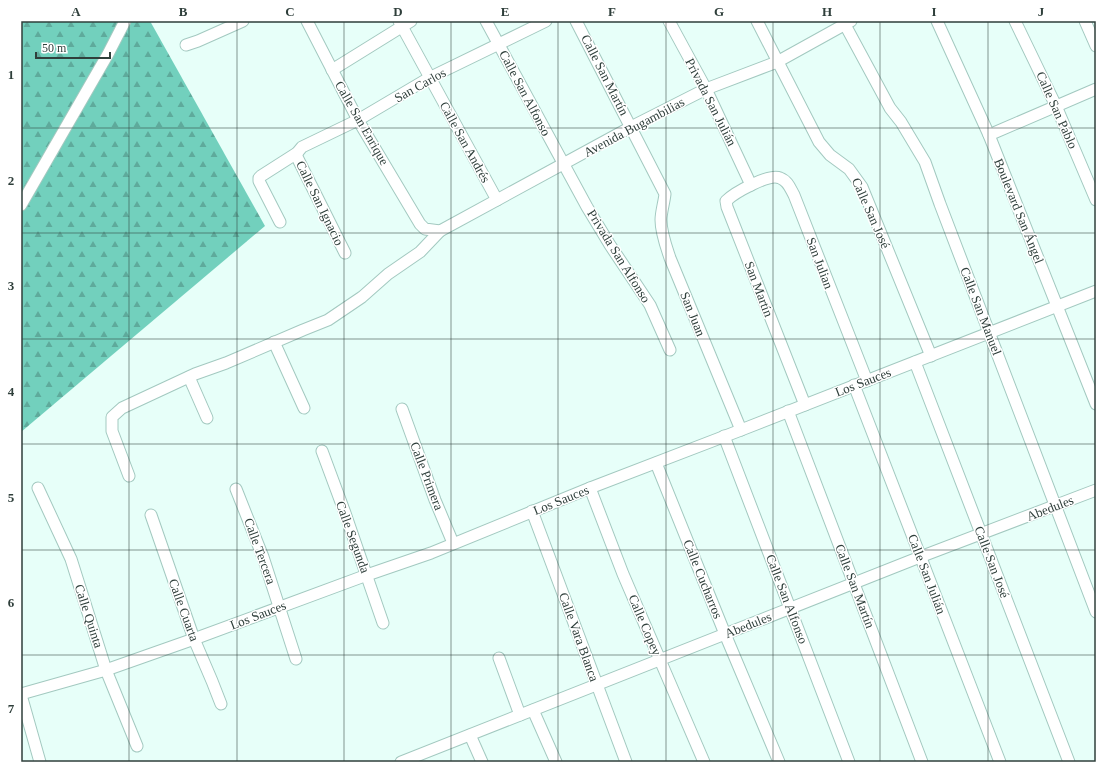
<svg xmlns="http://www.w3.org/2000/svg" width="1117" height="783" viewBox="0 0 1117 783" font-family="'Times New Roman',serif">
<defs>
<pattern id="forest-firs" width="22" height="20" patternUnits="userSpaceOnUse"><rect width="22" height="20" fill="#72d0bd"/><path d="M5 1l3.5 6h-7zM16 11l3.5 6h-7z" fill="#5eaa9b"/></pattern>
</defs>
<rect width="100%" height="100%" fill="#e7fff9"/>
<polygon fill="url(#forest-firs)" points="21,21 150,21 265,226 21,432"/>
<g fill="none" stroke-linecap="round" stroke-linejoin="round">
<defs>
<g id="minor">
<polyline points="307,21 358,120 420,224 425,229 440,231 631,127 706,89 777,62 851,21"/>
<polyline points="399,21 497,200"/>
<polyline points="486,21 587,207 610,245 650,305 670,350"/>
<path d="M576,21L665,194C664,203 661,212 661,220C661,233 666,246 670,258L741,430"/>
<polyline points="669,21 706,89 751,185"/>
<polyline points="757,21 819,142 830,155 849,169 862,187 931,356"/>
<polyline points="843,21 890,108 901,122 925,162 940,204 1096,612"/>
<polyline points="937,21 989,135 1096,404"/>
<polyline points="1015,21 1056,106 1096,200"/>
<polyline points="1085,21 1096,46"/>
<polyline points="186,45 198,41 243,21"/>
<polyline points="332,70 411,21"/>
<polyline points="989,135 1096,89"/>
<polyline points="297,153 297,157 345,253"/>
<polyline points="21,205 108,54 125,21"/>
<polyline points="280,222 259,181 259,178 261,176 297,153 302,147 358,120 429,78 546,21"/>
<polyline points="274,342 304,408"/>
<polyline points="915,362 1069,762"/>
<polyline points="189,377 207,418"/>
<polyline points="854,385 1000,762"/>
<path d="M805,405L727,207L726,201C734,193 769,173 780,178C788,181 790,188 794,195L867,381"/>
<polyline points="402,409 435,500 453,543"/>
<polyline points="788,411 922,762"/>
<polyline points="724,436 849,762"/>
<polyline points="322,451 345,513 383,623"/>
<polyline points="656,463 725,634 779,762"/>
<polyline points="129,476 112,431 112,417 122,408 195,374 226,363 303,330 328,320 362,297 388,274 420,252 440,231"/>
<polyline points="38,488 71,559 106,670 137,746"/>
<polyline points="590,488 623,574 704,762"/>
<polyline points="236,489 263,557 296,659"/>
<polyline points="532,511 626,762"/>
<polyline points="151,515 194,639 212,681 221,704"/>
<polyline points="499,658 520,715"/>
<polyline points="21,694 106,670 194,639 367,575 431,553 590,488 741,430 1096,291"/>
<polyline points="21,695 40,762"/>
<polyline points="533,710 556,762"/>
<polyline points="470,735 482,762"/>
<polyline points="401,762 920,557 1096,490"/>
</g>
</defs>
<use href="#minor" stroke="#a3c9c0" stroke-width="13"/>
<use href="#minor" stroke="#fff" stroke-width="11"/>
</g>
<path fill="none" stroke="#2f3f3b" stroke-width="1" stroke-opacity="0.55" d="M129,21V762M237,21V762M344,21V762M451,21V762M558,21V762M666,21V762M773,21V762M880,21V762M988,21V762M21,128H1096M21,233H1096M21,339H1096M21,444H1096M21,550H1096M21,655H1096"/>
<g text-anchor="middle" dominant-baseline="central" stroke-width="3" stroke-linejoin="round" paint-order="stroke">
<g font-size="13" fill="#2f3f3b" stroke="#fff">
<text transform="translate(605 75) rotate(63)">Calle San Martín</text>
<text transform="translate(420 85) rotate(-29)">San Carlos</text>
<text transform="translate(525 93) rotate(62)">Calle San Alfonso</text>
<text transform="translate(711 102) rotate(63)">Privada San Julián</text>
<text transform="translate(1057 110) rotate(66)">Calle San Pablo</text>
<text transform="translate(362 123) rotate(60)">Calle San Enrique</text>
<text transform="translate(634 127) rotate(-28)">Avenida Bugambilias</text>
<text transform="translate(465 142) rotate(61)">Calle San Andrés</text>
<text transform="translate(320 203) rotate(64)">Calle San Ignacio</text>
<text transform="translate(1019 211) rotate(68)">Boulevard San Ángel</text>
<text transform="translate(871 213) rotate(66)">Calle San José</text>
<text transform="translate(619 256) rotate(58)">Privada San Alfonso</text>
<text transform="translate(820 263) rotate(69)">San Julian</text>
<text transform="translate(759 289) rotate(69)">San Martín</text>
<text transform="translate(981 311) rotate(69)">Calle San Manuel</text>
<text transform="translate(693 314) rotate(68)">San Juan</text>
<text transform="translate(863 382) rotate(-21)">Los Sauces</text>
<text transform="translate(427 476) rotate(69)">Calle Primera</text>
<text transform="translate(561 500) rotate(-22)">Los Sauces</text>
<text transform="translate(1050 508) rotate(-21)">Abedules</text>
<text transform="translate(353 537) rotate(70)">Calle Segunda</text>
<text transform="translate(260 551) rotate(70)">Calle Tercera</text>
<text transform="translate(992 562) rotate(69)">Calle San José</text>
<text transform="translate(927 574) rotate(69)">Calle San Julián</text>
<text transform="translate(703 579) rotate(68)">Calle Cucharros</text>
<text transform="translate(855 586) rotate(69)">Calle San Martín</text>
<text transform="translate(787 599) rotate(69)">Calle San Alfonso</text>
<text transform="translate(184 610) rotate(70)">Calle Cuarta</text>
<text transform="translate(258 615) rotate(-21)">Los Sauces</text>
<text transform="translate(89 616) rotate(72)">Calle Quinta</text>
<text transform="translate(645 625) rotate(67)">Calle Copey</text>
<text transform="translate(748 625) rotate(-22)">Abedules</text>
<text transform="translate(579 637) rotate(70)">Calle Vara Blanca</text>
</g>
</g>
<rect width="1117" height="783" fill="none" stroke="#ffffff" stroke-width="44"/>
<path d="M36 52v6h74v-6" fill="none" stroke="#2f3f3b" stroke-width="2"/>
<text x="42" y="52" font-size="12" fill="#2f3f3b" stroke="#ffffff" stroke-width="3" paint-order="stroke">50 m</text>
<rect x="22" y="22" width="1073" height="739" fill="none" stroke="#2f3f3b" stroke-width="1.5"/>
<g font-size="13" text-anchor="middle" font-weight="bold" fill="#2f3f3b">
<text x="76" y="16">A</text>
<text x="183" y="16">B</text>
<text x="290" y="16">C</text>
<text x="398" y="16">D</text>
<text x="505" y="16">E</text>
<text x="612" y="16">F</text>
<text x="719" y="16">G</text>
<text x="827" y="16">H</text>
<text x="934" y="16">I</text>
<text x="1041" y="16">J</text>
<text x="11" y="79">1</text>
<text x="11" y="185">2</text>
<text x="11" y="290">3</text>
<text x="11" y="396">4</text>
<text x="11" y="502">5</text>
<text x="11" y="607">6</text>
<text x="11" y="713">7</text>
</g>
</svg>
